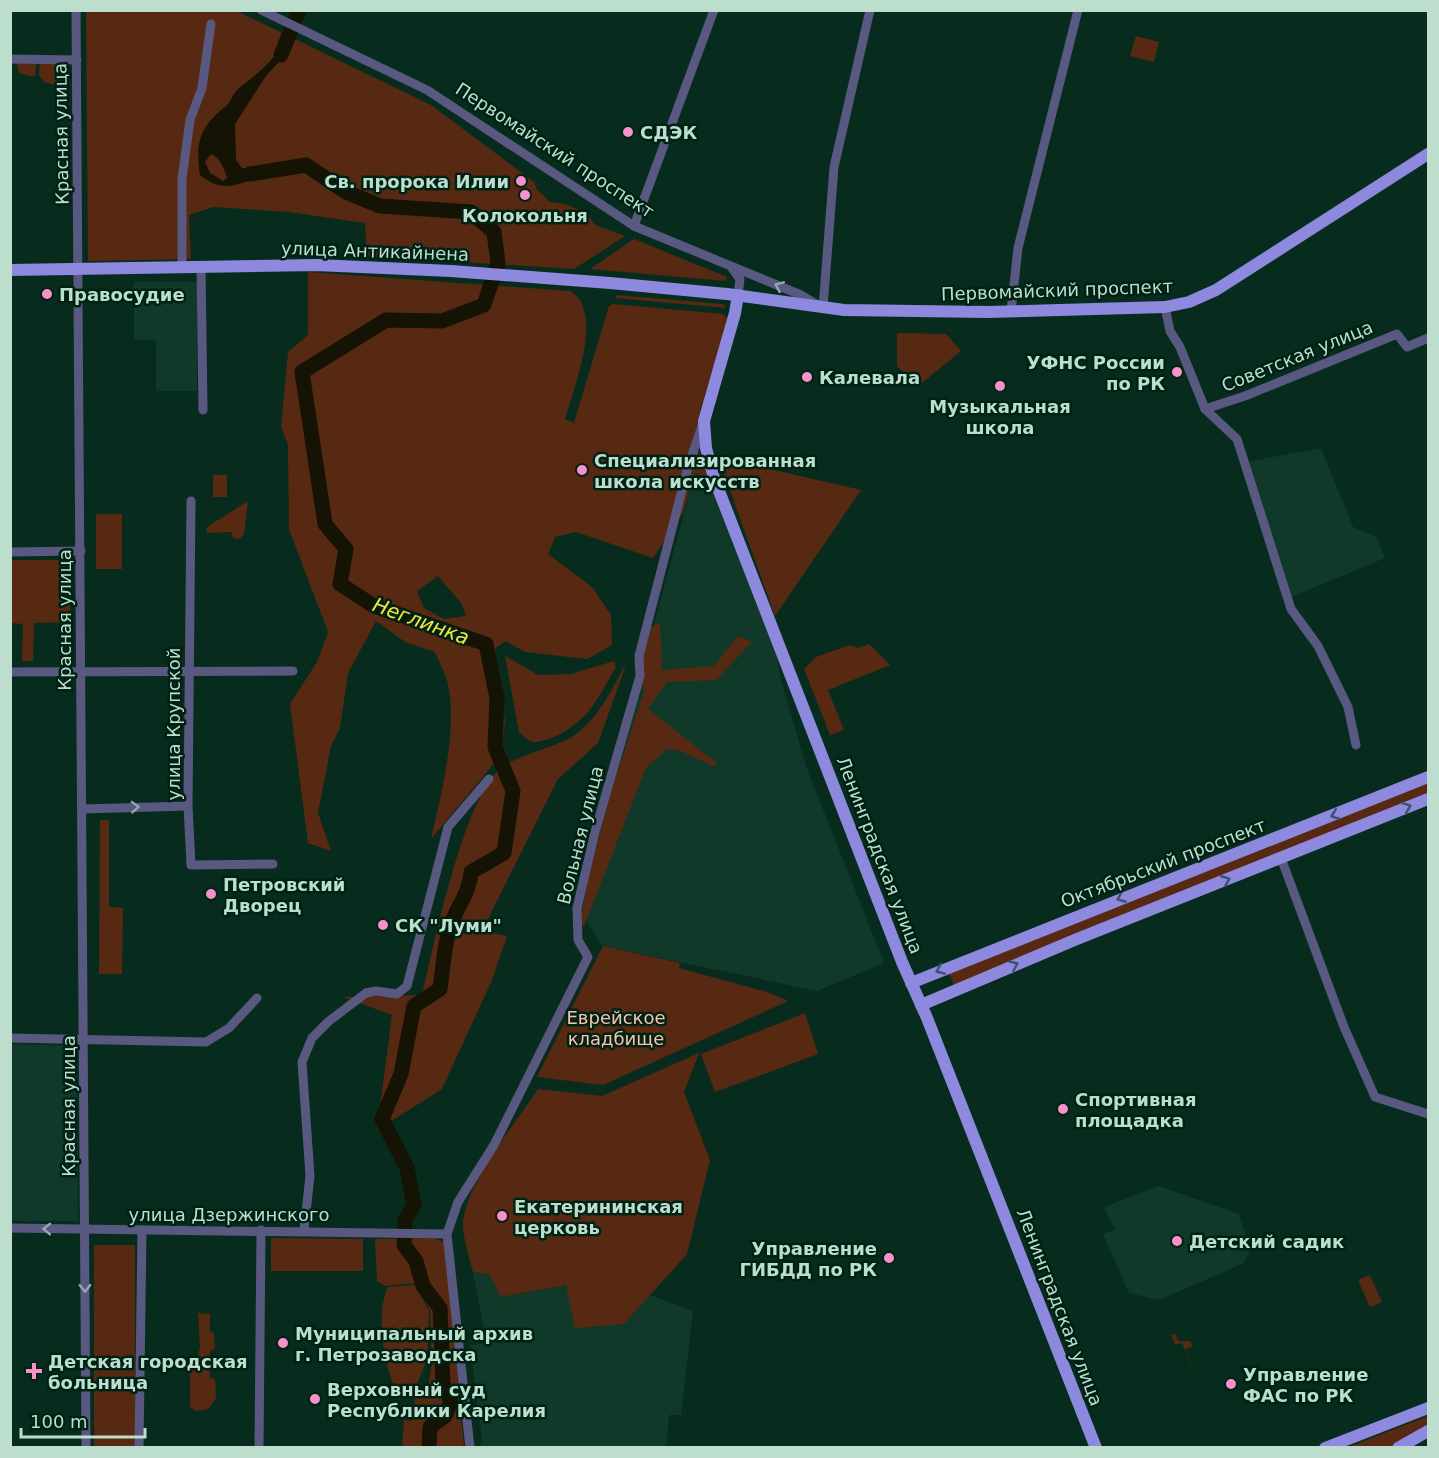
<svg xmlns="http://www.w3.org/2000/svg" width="1439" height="1458" viewBox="0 0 1439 1458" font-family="'DejaVu Sans',sans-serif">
<rect width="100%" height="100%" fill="#072c1e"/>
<g fill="#10392a">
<polygon points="134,282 197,282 197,391 156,391 156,340 134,340"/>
<polygon points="1321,448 1353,527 1377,537 1385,558 1289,598 1246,462"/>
<polygon points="695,473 708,477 777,657 780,677 807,769 884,963 817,991 603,946 577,908"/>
<polygon points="11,1044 77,1046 78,1221 11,1221"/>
<polygon points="1159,1186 1239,1214 1250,1250 1244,1263 1159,1300 1129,1293 1103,1234 1115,1230 1104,1207"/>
<polygon points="473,1272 489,1274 501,1297 566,1285 624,1324 650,1295 693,1311 681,1415 669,1415 666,1447 480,1447 482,1439 470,1345 487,1343"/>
</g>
<g fill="#582912" fill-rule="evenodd">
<path d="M86,11H237L431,105L534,182L537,190L550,202C567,203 587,210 595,225L625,236L574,269L367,256L365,223L289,212L213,207L189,215L191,259L88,261Z"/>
<polygon points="1136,36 1159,42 1154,62 1130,56"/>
<polygon points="33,61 36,64 35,77 19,73 17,63"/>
<polygon points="40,61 65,61 64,87 44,82 39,75"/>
<polygon points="634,239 727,277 726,281 590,269"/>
<path d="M308,272L570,291C605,310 574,388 565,419L574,423L609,306L613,304L723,314L728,319L699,414L698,450L708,477L695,473L683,513L653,558L576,532L555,537L548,554L592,587L611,615L612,645L587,659L525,652L506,641L495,648L505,721L501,755L431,839C441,795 460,721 446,677C443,669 438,660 435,652L405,642L376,621L348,673L340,728L331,746L318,813L331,851L308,843L290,704L317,662L328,632L289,529L288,445L281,426L288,352L308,335ZM438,576L461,603L466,616L444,619L424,608L417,591Z"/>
<polygon points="616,295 723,304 726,308 616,298"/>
<polygon points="897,333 946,334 961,351 917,387 897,366"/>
<polygon points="718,457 861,490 775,616"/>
<rect x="213" y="475" width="14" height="22"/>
<polygon points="248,501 244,534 240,539 233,538 232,532 207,533 207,527"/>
<rect x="96" y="514" width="26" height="55"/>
<polygon points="11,560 70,560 70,622 34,623 33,661 22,661 23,624 11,623"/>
<path d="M660,622L662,670L714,666L738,636L752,642L716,680L667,682L648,709L717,763L715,766C698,761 685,749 667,749L646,768L584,926L580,923L590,870L614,783L644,692L639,657L648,629Z"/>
<polygon points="869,644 890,665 828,690 844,730 830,735 804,669 816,657 850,645 858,648"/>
<path d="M505,656L538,675L571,674L614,661L616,667C608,680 601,695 591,708C581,723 554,741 535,742C528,742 524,736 519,732Z"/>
<path d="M627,662L598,743L558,779L482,931L507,936L492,980L442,1089L377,1130L392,1015L343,997L422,995C434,946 464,795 502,767C522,754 549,749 570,738C598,721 611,690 627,662Z"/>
<polygon points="1428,783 1428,800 954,985 948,971"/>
<polygon points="100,820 109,820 109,907 123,908 122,974 99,974"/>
<polygon points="603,946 680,963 679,968 767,992 788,1001 603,1085 537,1077"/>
<polygon points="805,1013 818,1054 715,1092 701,1054"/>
<path d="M699,1053L684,1092L710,1160L687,1254L624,1324L575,1328L566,1285L501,1297L489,1274L473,1272C469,1257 464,1241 463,1226C462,1189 517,1121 538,1089L602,1096Z"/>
<polygon points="271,1238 363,1239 363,1271 271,1271"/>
<polygon points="432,1238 445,1242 464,1447 402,1447 404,1420 412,1421 415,1399 394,1390 428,1390 432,1362 430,1310 416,1283 386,1286 377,1281 375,1239"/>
<rect x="94" y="1245" width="41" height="202"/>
<polygon points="1370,1275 1382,1302 1370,1307 1358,1280"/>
<path d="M415,1285L429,1311L427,1360L417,1384H393C383,1359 376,1311 388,1287Z"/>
<polygon points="198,1313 210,1314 210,1331 214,1334 215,1349 210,1351 210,1378 215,1379 216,1398 208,1409 195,1411 190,1407 190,1375 197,1361 200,1347"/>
<polygon points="1175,1334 1178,1341 1190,1341 1193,1346 1185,1349 1196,1380 1182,1343 1175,1345 1171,1335"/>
<polygon points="1428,1416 1428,1425 1388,1447 1346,1448"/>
</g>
<path fill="#141304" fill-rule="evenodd" d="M284,35L293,39L288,52L266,76L235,124L236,160L242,168L269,171L266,175C239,183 224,195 200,175C195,141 200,127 226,106C231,102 232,95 237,90C257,72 276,64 284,35ZM211,154C219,156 225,170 227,178L223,181L210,173L205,162Z"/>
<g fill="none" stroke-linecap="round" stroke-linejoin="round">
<g stroke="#141304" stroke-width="15">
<polyline points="281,55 299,10"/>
<path d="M250,174L306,165L346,192L380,206L471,212L494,232L498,263L484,305L442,321L386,320L302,372L325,524L346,549L340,584L374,606L486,644L497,698L495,747L513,791L504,853L471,872C470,892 458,905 451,924C444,944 443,968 440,989L414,1006L401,1074L382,1119L407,1168L414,1205L405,1220L404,1245L416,1261L423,1286L440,1308L443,1384L451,1402L445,1416L430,1427L429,1448"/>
</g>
<g stroke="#595881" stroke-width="9">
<polyline points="76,10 86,1448"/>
<polyline points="261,10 427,90 634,226 801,295 823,308 834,167 870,10"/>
<polyline points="10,59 77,60"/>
<polyline points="634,226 714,10"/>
<polyline points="201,266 203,410"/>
<polyline points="182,267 182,179 190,120 202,88 211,24"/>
<polyline points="732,268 740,279 738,295"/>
<polyline points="1165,307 1170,331 1180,347 1205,409 1237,439 1291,609 1318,646 1348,707 1356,745"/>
<polyline points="1011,311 1018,248 1078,10"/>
<polyline points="1205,409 1245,396 1397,334 1407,347 1428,338"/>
<polyline points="191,501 188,806 191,865 273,864"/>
<polyline points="10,552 81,551"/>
<polyline points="10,672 293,671"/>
<polyline points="82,809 188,806"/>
<polyline points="1281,858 1344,1027 1375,1097 1428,1114"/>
<polyline points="10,1038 206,1042 229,1028 257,998"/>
<polyline points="10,1228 447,1234"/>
<polyline points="304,1230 310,1176 302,1062 312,1038 329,1021 366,993 376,991 397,994 407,986 448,827 489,779"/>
<polyline points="139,1448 142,1230"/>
<polyline points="259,1448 261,1230"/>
<polyline points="470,1448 447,1234 458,1202 494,1145 588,957 578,940 577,908 595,832 640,676 639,656 688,467 703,423"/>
</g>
<g stroke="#8d89de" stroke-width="12">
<polyline points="10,270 316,265 451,271 610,283 727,294 844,310 987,312 1165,307 1189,302 1216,290 1428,154"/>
<polyline points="738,295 735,313 704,421 706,448 714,478 902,962 927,1018 1096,1448"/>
<polyline points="911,983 1428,777"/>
<polyline points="921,1005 1077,939 1428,799"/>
<polyline points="1325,1448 1428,1408"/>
<polyline points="1398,1448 1428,1431"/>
</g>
</g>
<defs><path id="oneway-chevron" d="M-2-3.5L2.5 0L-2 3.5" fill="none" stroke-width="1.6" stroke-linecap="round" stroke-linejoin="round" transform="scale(1.5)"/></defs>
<g stroke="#95a8af">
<use href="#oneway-chevron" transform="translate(779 286) rotate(-157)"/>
<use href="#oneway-chevron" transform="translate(135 807) rotate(-2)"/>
<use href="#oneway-chevron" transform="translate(47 1229) rotate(-179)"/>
<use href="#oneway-chevron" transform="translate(85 1288) rotate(89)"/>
</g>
<g stroke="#3f506f">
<use href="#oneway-chevron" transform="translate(1407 807) rotate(-21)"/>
<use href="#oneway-chevron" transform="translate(1335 815) rotate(159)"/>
<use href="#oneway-chevron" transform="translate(1226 880) rotate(-22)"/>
<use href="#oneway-chevron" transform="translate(1121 898) rotate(158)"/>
<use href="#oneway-chevron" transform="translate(1014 965) rotate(-23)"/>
<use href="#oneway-chevron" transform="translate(940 970) rotate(157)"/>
</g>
<g fill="#f890cc" stroke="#002215" stroke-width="2">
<circle cx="628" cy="132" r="6"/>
<circle cx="521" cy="181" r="6"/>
<circle cx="525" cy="195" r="6"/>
<circle cx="47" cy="294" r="6"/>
<circle cx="1177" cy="372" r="6"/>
<circle cx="807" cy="377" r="6"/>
<circle cx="1000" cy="386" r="6"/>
<circle cx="582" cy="470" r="6"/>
<circle cx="211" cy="894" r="6"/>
<circle cx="383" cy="925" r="6"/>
<circle cx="1063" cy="1109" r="6"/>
<circle cx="502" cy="1216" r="6"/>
<circle cx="1177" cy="1241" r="6"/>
<circle cx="889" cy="1258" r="6"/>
<circle cx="283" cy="1343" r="6"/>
<path d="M31 1362h6v6h6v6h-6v6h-6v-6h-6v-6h6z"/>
<circle cx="1231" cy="1384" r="6"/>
<circle cx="315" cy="1399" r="6"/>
</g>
<g text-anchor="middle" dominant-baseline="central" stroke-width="5" stroke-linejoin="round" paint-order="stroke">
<g font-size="18" font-weight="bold" fill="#bdddcd" stroke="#002215" text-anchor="start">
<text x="640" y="132">СДЭК</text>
<text x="509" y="181" text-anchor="end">Св. пророка Илии</text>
<text x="525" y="215" text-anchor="middle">Колокольня</text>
<text x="59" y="294">Правосудие</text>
<text x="1165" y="362" text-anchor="end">УФНС России<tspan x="1165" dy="21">по РК</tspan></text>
<text x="819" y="377">Калевала</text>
<text x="1000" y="406" text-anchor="middle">Музыкальная<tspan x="1000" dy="21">школа</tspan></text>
<text x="594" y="460">Специализированная<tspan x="594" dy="21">школа искусств</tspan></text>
<text x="223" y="884">Петровский<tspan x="223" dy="21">Дворец</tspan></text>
<text x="395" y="925">СК "Луми"</text>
<text x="1075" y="1099">Спортивная<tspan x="1075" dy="21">площадка</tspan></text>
<text x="514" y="1206">Екатерининская<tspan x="514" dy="21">церковь</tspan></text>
<text x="1189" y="1241">Детский садик</text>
<text x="877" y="1248" text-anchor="end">Управление<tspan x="877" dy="21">ГИБДД по РК</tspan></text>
<text x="295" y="1333">Муниципальный архив<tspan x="295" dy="21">г. Петрозаводска</tspan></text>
<text x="48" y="1361">Детская городская<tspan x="48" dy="21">больница</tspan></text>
<text x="1243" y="1374">Управление<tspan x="1243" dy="21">ФАС по РК</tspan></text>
<text x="327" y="1389">Верховный суд<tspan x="327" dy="21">Республики Карелия</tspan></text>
</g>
<g font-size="18" fill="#bdddcd" stroke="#002215">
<text transform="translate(61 134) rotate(-91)">Красная улица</text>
<text transform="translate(555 150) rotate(33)">Первомайский проспект</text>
<text transform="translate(375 251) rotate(2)">улица Антикайнена</text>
<text transform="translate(1057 290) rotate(-2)">Первомайский проспект</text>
<text transform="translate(1297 356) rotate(-22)">Советская улица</text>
<text transform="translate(64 620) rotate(-90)">Красная улица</text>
<text transform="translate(173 724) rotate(-90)">улица Крупской</text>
<text transform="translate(580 835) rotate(-76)">Вольная улица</text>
<text transform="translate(880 855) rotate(69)">Ленинградская улица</text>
<text transform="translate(1163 863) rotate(-21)">Октябрьский проспект</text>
<text transform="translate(68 1106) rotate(-90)">Красная улица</text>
<text x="229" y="1214">улица Дзержинского</text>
<text transform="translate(1060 1307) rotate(69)">Ленинградская улица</text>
</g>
<g font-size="18" fill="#f9c3ab" stroke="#002215">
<text x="616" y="1017">Еврейское<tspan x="616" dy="21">кладбище</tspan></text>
</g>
<g font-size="20" font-style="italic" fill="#f3e63d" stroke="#002215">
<text transform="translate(421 621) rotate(20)">Неглинка</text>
</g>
</g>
<rect width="1439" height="1458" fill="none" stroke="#bdddcd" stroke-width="24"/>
<path d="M21 1428v9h124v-9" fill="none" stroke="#bdddcd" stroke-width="3"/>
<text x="30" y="1428" font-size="18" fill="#bdddcd" stroke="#002215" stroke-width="4.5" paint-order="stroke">100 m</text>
</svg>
